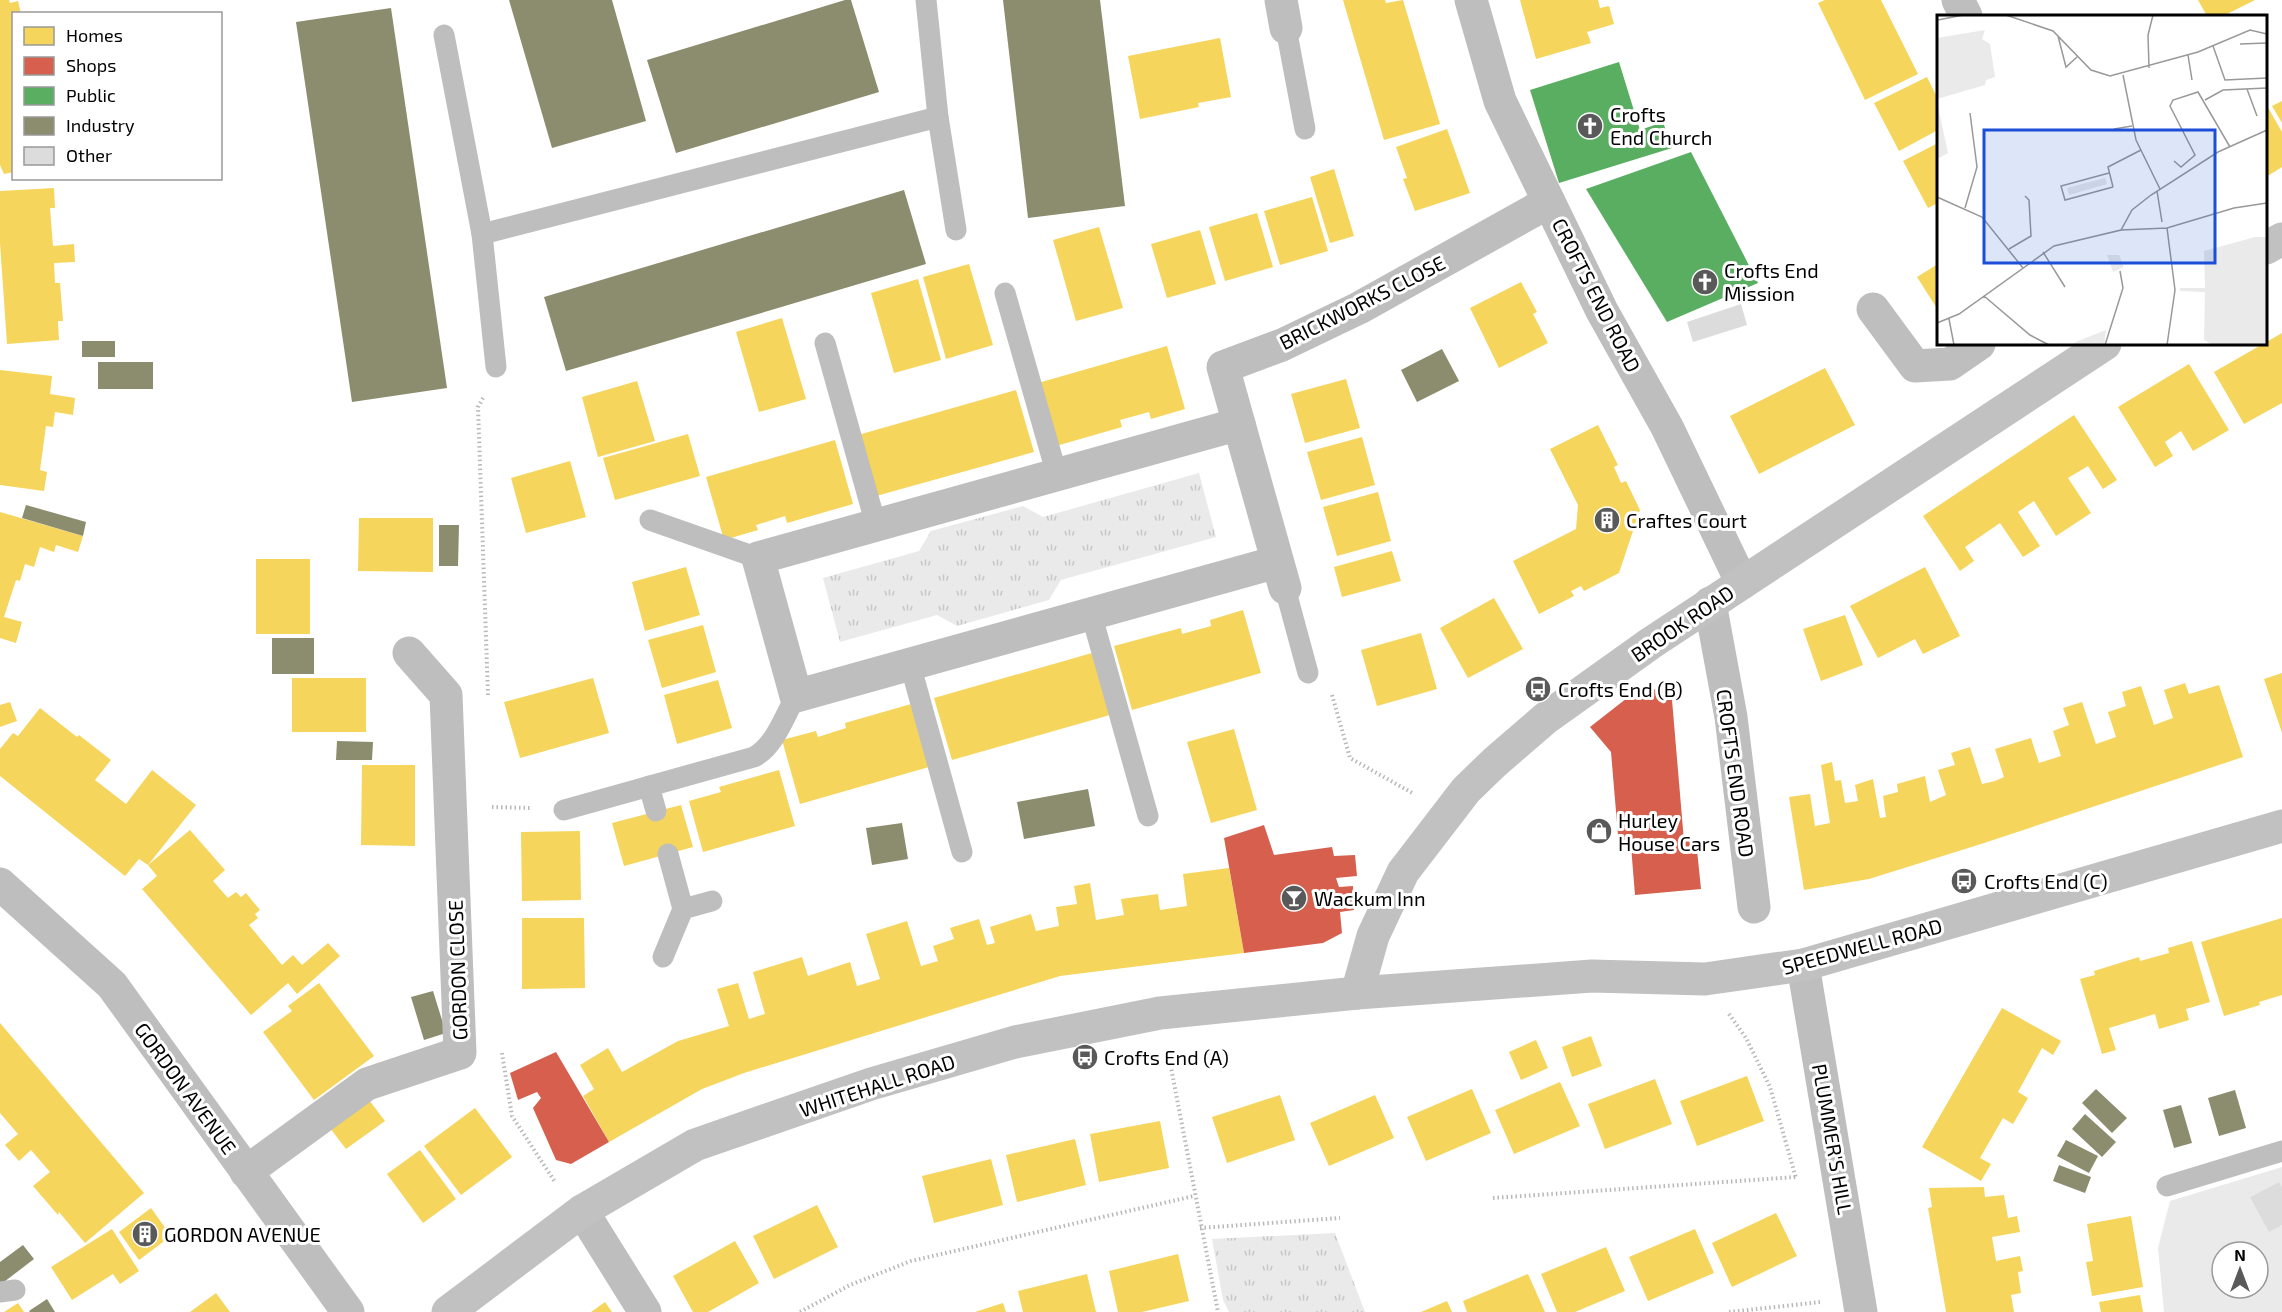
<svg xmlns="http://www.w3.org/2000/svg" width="2282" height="1312" viewBox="0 0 2282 1312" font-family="'Exo 2',sans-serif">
<defs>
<pattern id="grass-tufts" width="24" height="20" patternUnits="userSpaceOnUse" patternTransform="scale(1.5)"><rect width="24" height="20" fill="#eaeaea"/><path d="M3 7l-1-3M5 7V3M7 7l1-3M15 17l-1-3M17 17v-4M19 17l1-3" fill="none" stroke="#c7c7c7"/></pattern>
</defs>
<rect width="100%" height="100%" fill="#fff"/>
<g fill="url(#grass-tufts)">
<polygon points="1199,473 1216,537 1061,580 1049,600 957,626 937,615 840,642 823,578 919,551 931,531 1023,506 1043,517"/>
<polygon points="1335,1233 1365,1312 1229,1312 1223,1300 1212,1239"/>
</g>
<path fill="#eaeaea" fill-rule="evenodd" d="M2282,1167V1187L2279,1182L2250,1197L2282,1225V1312H2164L2158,1248L2170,1201ZM2222,1252H2258V1288H2222Z"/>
<g fill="#f6d55c">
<polygon points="0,0 9,0 10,3 18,1 21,14 14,14 14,172 4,174 0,165"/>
<polygon points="1343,0 1385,0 1386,3 1403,0 1440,124 1384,140"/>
<polygon points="1520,0 1598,0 1600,8 1609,6 1614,24 1587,32 1591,43 1536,59"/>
<polygon points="1825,0 1881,0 1918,74 1865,100 1818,3"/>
<polygon points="2198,0 2255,0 2223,16 2207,16"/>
<polygon points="1220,38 1231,97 1198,103 1199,107 1140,119 1128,56"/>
<polygon points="1927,77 1938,99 1938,130 1899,151 1874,103"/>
<polygon points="2282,101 2282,123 2272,106"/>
<polygon points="2266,104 2282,132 2282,167 2266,177"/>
<polygon points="1447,129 1470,193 1415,211 1403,179 1407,178 1396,147"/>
<polygon points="1938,143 1938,203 1928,208 1903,161"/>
<polygon points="1334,169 1354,236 1330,243 1310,177"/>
<polygon points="54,188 55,208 50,208 53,246 74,244 75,262 54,263 55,283 60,283 63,321 58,321 59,340 7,344 0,243 0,191"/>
<polygon points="1312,197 1328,251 1280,265 1264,211"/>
<polygon points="1257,213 1273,267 1225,281 1209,227"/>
<polygon points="1099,227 1123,308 1076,321 1053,240"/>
<polygon points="1200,230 1216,284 1167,298 1151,244"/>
<polygon points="969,264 993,345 946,359 923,277"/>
<polygon points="1938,264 1938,310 1917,277"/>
<polygon points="918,279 941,360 894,373 871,293"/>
<polygon points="1521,282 1537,312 1533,314 1548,343 1499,368 1470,308"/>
<polygon points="782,318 806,399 759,412 736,332"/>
<polygon points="2282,333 2282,403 2244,424 2214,372"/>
<polygon points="1167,346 1185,409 1151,419 1149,412 1120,420 1122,427 1056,446 1038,383"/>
<polygon points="2189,364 2229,430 2193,451 2181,431 2165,442 2173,456 2155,467 2118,407"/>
<polygon points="1825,368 1855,425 1759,474 1730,416"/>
<polygon points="0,370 52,376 50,394 75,398 73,415 55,412 53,427 46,426 40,470 47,472 44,491 0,485"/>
<polygon points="1346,379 1360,428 1305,443 1291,394"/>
<polygon points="637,381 655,441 598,457 582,397"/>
<polygon points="1016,390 1034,452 876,496 858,435"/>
<polygon points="2074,415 2117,480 2103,489 2088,466 2068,478 2091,513 2056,536 2034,501 2018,512 2040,546 2023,557 2000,523 1965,547 1974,561 1960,571 1923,516"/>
<polygon points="1598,425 1618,465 1614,467 1621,483 1626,481 1640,510 1619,573 1584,591 1581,586 1571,591 1574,596 1539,614 1513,561 1576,529 1578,505 1550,449"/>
<polygon points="688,434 700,476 615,500 603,458"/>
<polygon points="1362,437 1375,485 1321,500 1307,452"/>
<polygon points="835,440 853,504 787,523 785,516 756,525 758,530 724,540 706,477"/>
<polygon points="570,461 586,517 526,533 511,478"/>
<polygon points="1378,492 1391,541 1337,556 1323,507"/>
<polygon points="0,512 83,536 78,552 56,545 54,552 40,547 34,567 25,564 20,581 16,580 4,617 22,622 16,643 0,638"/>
<polygon points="359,518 433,518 433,572 358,571"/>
<polygon points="1392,551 1401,581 1342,597 1334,567"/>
<rect x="256" y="559" width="54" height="75"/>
<polygon points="686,567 700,615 645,631 632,582"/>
<polygon points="1925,567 1960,636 1923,654 1915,639 1878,658 1850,606"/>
<polygon points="1494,598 1523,649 1468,678 1440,628"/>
<polygon points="1243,610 1261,673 1132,710 1114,646 1181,628 1182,634 1211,626 1210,620"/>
<polygon points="1845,615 1863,665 1821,681 1803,629"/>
<polygon points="703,625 716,672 662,688 648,640"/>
<polygon points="1421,633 1437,689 1377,706 1361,650"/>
<polygon points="1092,653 1110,715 952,760 934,698"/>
<polygon points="2282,673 2282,733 2264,679"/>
<rect x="292" y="678" width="74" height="54"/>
<polygon points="593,678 609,733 520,758 504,702"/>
<polygon points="718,680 732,728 677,744 664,695"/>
<polygon points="2185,683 2189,694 2219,685 2243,757 1981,844 1869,879 1804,890 1789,797 1810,794 1815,826 1830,823 1821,765 1832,762 1835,781 1841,780 1845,803 1858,801 1855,785 1873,779 1880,818 1886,817 1883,796 1898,792 1897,784 1925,776 1930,802 1946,795 1938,770 1955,765 1951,753 1970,747 1982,784 1995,781 2004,777 1995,749 2031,738 2039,763 2061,756 2053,731 2069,725 2063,708 2082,702 2096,744 2116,737 2108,712 2126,706 2122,692 2141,686 2154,725 2173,718 2164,690"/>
<polygon points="10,702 17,721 0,727 0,705"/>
<polygon points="911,704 929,767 800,804 782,740 816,731 818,737 846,728 845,723"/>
<polygon points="40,708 77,737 79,735 111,760 95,780 126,804 152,770 196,805 148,865 139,859 125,876 0,776 0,749 13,733 18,736"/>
<polygon points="1234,729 1257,810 1211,823 1187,742"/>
<polygon points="362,765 415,765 415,846 361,845"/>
<polygon points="779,770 795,826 703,852 689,801 721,792 719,787"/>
<polygon points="681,805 693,847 624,866 612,823"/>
<polygon points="190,830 225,870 213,881 228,898 236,892 241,897 246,893 260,910 255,914 258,918 249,925 282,965 293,955 302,965 328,943 340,956 297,994 288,983 251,1015 142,889 157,876 148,865"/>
<polygon points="580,831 581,900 522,901 521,832"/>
<polygon points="1229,868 1244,953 1060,976 744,1073 702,1089 609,1142 583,1096 594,1089 580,1065 608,1048 622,1072 678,1041 729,1026 717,989 738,983 749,1019 765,1014 753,972 802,957 808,976 850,962 857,986 880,979 866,934 907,921 921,966 938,961 933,946 954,939 950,928 979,919 987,945 995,943 990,927 1031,914 1036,931 1059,926 1056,907 1077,904 1074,886 1090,883 1096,920 1124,915 1121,899 1158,894 1160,910 1187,906 1183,874"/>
<polygon points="522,918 584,918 585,988 522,989"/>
<polygon points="2282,918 2282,995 2259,1002 2260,1005 2224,1016 2201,942"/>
<polygon points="2192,941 2210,1002 2186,1009 2189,1020 2159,1029 2155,1014 2109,1028 2116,1050 2102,1054 2080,979 2095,975 2094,971 2139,957 2140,961 2169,953 2168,948"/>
<polygon points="319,983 374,1056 314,1100 263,1032 292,1011 288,1006"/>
<polygon points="2002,1008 2061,1041 2053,1055 2042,1048 2018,1092 2028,1098 2013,1124 2003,1118 1980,1158 1991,1164 1981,1181 1922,1147"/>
<polygon points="0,1023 144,1193 85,1243 59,1212 58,1215 33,1186 50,1172 31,1150 19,1161 5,1145 18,1134 0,1113"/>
<polygon points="1591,1036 1602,1066 1572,1077 1562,1047"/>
<polygon points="1536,1040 1548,1068 1521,1080 1509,1052"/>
<polygon points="1747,1076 1764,1121 1697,1146 1680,1101"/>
<polygon points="1655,1079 1672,1124 1605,1149 1588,1104"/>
<polygon points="1560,1082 1580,1126 1514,1154 1495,1110"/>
<polygon points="1472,1089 1491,1133 1426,1161 1407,1117"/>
<polygon points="1280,1095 1295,1140 1227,1163 1212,1117"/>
<polygon points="1375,1095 1394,1138 1329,1166 1310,1123"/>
<polygon points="369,1100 385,1121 346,1149 330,1128"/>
<polygon points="475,1108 512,1157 461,1195 424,1146"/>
<polygon points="1160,1121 1169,1168 1099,1182 1090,1134"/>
<polygon points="1075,1139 1086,1185 1017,1202 1006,1155"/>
<polygon points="420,1150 456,1199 423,1223 387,1174"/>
<polygon points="991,1159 1003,1205 934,1223 922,1176"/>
<polygon points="1984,1187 1985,1197 2004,1195 2008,1218 2017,1216 2020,1232 1992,1237 1996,1261 2020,1256 2023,1271 2018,1272 2021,1293 2011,1295 2014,1312 1946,1312 1928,1208 1932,1207 1929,1188"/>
<polygon points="817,1205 838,1247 774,1279 753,1236"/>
<polygon points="151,1208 171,1236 139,1260 119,1232"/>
<polygon points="1776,1213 1797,1256 1732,1287 1712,1243"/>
<polygon points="2131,1216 2143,1287 2092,1296 2086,1262 2093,1261 2087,1224"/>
<polygon points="112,1229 139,1271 120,1284 113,1274 72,1300 51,1267"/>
<polygon points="1695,1229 1714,1273 1648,1301 1629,1257"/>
<polygon points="735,1241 759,1283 708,1312 693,1312 673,1276"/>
<polygon points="1606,1247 1625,1291 1575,1312 1557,1312 1541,1274"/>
<polygon points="1178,1254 1189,1301 1142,1312 1118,1312 1109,1271"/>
<polygon points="1087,1274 1096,1312 1023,1312 1018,1291"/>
<polygon points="1528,1274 1545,1312 1467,1312 1463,1301"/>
<polygon points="216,1293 230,1312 190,1312"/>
<polygon points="2140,1295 2143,1312 2101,1312 2099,1302"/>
<polygon points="1447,1301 1452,1312 1421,1312"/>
<polygon points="605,1302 612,1312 591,1312"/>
<polygon points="18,1303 24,1312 4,1312"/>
<polygon points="1003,1303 1006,1312 975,1312"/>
</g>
<g fill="#d6604d">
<polygon points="1671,688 1684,841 1696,840 1701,889 1635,895 1631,846 1619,847 1611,752 1590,727 1636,691"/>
<polygon points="1264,825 1274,855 1332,847 1334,856 1355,855 1357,876 1336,878 1339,887 1353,886 1354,910 1340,912 1342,933 1323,943 1244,953 1224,838"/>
<polygon points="556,1052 609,1142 571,1164 556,1160 533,1108 541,1098 537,1092 518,1100 510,1073"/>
</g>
<g fill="#5aae61">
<polygon points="1619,62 1640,130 1663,122 1672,148 1559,183 1530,90"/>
<polygon points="1691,152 1758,283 1667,322 1586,189"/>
</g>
<g fill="#8c8c6e">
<polygon points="509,0 612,0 646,121 552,148"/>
<polygon points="845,0 851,0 879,92 676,153 647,60"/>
<polygon points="1003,0 1100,0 1125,206 1028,218"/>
<polygon points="391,8 447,388 352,402 296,22"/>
<polygon points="904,190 926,264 566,371 544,297"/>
<rect x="82" y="341" width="33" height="16"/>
<polygon points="1442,349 1459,381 1417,402 1401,370"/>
<rect x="98" y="362" width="55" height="27"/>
<polygon points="26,505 86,522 83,536 22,518"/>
<polygon points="439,525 459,525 458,566 439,566"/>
<rect x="272" y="638" width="42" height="36"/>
<polygon points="337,741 373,742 372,760 336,760"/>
<polygon points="1088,789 1095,826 1024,839 1017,802"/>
<polygon points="902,823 908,859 872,865 866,828"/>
<polygon points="433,991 446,1033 424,1040 411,997"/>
<polygon points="2096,1089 2127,1118 2112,1133 2082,1103"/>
<polygon points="2235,1090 2246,1128 2219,1136 2208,1098"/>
<polygon points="2181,1105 2192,1143 2174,1148 2163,1110"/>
<polygon points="2085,1114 2116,1142 2102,1157 2072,1129"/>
<polygon points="2066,1140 2098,1156 2089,1173 2057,1156"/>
<polygon points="2059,1165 2091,1177 2085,1193 2053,1181"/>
<polygon points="23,1245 34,1259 0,1285 0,1262"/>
<polygon points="47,1299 55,1312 30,1312 29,1311"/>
</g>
<g fill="#dcdcdc">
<polygon points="1741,304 1747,325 1693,342 1687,322"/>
<polygon points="2279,1182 2282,1187 2282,1225 2269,1232 2250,1197"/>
</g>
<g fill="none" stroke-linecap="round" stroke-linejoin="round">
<g stroke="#b8b8b8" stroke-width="4" stroke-dasharray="1.5 3" stroke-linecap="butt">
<polyline points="483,398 478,407 488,695"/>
<polyline points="1332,695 1350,758 1414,794"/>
<polyline points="492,807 530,808"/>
<polyline points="1729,1014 1746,1038 1770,1087 1796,1178"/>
<polyline points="1168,1052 1218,1312"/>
<polyline points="502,1053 512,1116 555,1182"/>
<polyline points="1493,1198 1796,1177"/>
<polyline points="1200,1228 1340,1218"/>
<polyline points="800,1312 850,1285 911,1261 1194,1196"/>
<polyline points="1729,1312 1821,1302"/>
</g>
<g stroke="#bebebe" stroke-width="21">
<polyline points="926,0 938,117 956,230"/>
<polyline points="1286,28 1305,129"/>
<polyline points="444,35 482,234 496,367"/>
<polyline points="482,234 938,117"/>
<polyline points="1005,293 1057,475"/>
<polyline points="825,343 876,525"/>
<polyline points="650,520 758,558"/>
<polyline points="1285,588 1308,673"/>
<polyline points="1091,613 1148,816"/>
<polyline points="910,664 962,852"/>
<polyline points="649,786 656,811"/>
<path d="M564,810L754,757C775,746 785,715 796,696"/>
<polyline points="683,909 712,901"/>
<polyline points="663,957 683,909 668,854"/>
<polyline points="2167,1186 2282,1151"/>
<polyline points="0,1292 15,1290"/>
</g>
<g stroke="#bebebe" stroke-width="33">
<polyline points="1281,0 1286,28"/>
<polyline points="1471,0 1500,101 1602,311 1667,427 1742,583"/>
<polyline points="1958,0 1966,16"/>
<polyline points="1873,309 1915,366 1950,364 1979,344"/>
<polyline points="1239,424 758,558 796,696 1277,562"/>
<polyline points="1285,588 1223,367 1282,345 1359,308 1549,202"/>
<polyline points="1710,603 1731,717 1754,907"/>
<polyline points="0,884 112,985 348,1312"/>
<polyline points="1803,965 1861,1312"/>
<polyline points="246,1172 367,1084 460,1053 446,695 409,653"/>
<polyline points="582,1211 645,1312"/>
</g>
<g stroke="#c1c1c1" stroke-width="33">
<polyline points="2266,248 2282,239"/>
<polyline points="1357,993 1373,936 1403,872 1466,790 1495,762 1546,718 1651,643 2105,344"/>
<polyline points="448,1312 582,1211 695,1145 871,1084 1015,1042 1160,1013 1357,993 1592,976 1705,979 1803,965 2282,826"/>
</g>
</g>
<defs>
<symbol id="church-disc" viewBox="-11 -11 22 22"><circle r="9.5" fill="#595959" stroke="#fff"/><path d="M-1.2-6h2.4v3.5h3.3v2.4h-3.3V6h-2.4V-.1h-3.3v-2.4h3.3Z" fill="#fff"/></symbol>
<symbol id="building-disc" viewBox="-11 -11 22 22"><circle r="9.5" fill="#595959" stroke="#fff"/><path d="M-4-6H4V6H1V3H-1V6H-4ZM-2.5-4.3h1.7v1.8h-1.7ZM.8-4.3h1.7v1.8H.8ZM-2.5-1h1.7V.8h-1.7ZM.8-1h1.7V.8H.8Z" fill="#fff"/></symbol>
<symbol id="bus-disc" viewBox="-11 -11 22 22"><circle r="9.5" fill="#595959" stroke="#fff"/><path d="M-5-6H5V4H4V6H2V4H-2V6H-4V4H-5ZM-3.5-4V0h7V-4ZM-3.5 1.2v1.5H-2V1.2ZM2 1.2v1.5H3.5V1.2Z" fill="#fff"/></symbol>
<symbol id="shop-disc" viewBox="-11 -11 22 22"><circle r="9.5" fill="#595959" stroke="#fff"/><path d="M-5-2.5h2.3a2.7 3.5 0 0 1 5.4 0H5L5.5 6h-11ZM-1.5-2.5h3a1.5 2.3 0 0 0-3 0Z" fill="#fff"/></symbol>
<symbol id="bar-disc" viewBox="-11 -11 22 22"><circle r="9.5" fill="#595959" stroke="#fff"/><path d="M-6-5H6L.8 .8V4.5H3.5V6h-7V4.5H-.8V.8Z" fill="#fff"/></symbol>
</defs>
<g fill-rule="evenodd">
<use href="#church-disc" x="1575" y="111" width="30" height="30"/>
<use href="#church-disc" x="1690" y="267" width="30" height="30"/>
<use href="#building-disc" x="1592" y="505" width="30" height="30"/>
<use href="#bus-disc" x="1523" y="674" width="30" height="30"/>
<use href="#shop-disc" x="1584" y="816" width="30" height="30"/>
<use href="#bus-disc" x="1949" y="866" width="30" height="30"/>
<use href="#bar-disc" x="1279" y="883" width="30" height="30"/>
<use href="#bus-disc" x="1070" y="1042" width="30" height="30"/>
<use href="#building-disc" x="130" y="1219" width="30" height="30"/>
</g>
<g text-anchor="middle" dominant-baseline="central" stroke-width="6" stroke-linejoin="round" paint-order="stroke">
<g font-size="20" fill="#000" stroke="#fff" text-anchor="start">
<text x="1610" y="114">Crofts<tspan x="1610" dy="23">End Church</tspan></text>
<text x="1724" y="270">Crofts End<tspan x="1724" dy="23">Mission</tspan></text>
<text x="1626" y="520">Craftes Court</text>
<text x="1558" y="689">Crofts End (B)</text>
<text x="1618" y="820">Hurley<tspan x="1618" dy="23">House Cars</tspan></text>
<text x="1984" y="881">Crofts End (C)</text>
<text x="1314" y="898">Wackum Inn</text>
<text x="1104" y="1057">Crofts End (A)</text>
<text x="164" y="1234">GORDON AVENUE</text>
</g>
<g font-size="20" fill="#000" stroke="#fff">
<text transform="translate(1597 295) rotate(63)">CROFTS END ROAD</text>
<text transform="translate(1362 302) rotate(-27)">BRICKWORKS CLOSE</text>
<text transform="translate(1682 623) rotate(-34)">BROOK ROAD</text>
<text transform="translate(1736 773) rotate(82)">CROFTS END ROAD</text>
<text transform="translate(1862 946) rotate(-15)">SPEEDWELL ROAD</text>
<text transform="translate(457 970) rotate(-92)">GORDON CLOSE</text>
<text transform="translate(877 1085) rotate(-18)">WHITEHALL ROAD</text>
<text transform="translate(186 1088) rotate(54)">GORDON AVENUE</text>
<text transform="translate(1833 1139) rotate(80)">PLUMMER'S HILL</text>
</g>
</g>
<g transform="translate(1937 15)">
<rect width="330" height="330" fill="#fff"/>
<path d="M168,163L170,169L132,180L130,173ZM170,240H182L187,252L176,257ZM169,315L167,330H134L141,326Z" fill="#eaeaea"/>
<path d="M48,15L45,24L53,29L58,62L49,65L48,70L0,84V23ZM0,87L11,138L0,144ZM318,222H330V330H276L267,325L268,277L243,276V273H268L267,236Z" fill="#eaeaea"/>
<path fill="none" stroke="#999" stroke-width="1.5" d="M69,0L116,16L154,55L173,61L261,37L313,15L330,19M1,5L26,0M121,21L129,52L140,42M303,29L330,28M276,31L288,65L330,63M251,40L255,65M212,53L211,20L216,0M186,60L199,125L223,174M310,74L320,101M268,85L286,75L330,73M177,114L195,111M237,146L244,152L258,140L233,91L236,85L261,77L293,132M172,158L124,171L128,185L176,172M176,172L171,152L204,135M220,176L225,207M0,182L45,202L86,253M28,193L40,152L33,98M230,213L238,275L230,330M184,215L230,213L297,193L330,188M72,234L94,221L92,185L88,181M106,237L128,272M47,281L93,320L112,330M12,304L17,330M0,308L22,299L117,231L184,215L195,195L214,180L281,137L330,115M168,330L186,273L183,256"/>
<path fill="#1d4ed8" fill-opacity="0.15" stroke="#1d4ed8" stroke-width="3" d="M47,115H278V248H47Z"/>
<rect width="330" height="330" fill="none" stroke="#000" stroke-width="3"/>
</g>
<rect x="12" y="12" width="210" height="168" fill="#ffffff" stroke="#999999" stroke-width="1.5"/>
<rect x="24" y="27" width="30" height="18" fill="#f6d55c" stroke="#999999" stroke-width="1.5"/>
<text x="66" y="42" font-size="18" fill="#000000">Homes</text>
<rect x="24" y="57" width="30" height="18" fill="#d6604d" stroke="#999999" stroke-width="1.5"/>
<text x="66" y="72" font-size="18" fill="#000000">Shops</text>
<rect x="24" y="87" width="30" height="18" fill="#5aae61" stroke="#999999" stroke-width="1.5"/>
<text x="66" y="102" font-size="18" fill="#000000">Public</text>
<rect x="24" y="117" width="30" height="18" fill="#8c8c6e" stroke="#999999" stroke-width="1.5"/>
<text x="66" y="132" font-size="18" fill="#000000">Industry</text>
<rect x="24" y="147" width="30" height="18" fill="#dcdcdc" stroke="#999999" stroke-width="1.5"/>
<text x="66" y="162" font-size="18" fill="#000000">Other</text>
<g transform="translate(2240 1270)"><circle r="28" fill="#ffffff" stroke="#999999" stroke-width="1.5"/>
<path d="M0-4.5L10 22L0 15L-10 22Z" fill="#595959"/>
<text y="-9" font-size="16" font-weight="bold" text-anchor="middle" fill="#000000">N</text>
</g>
</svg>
